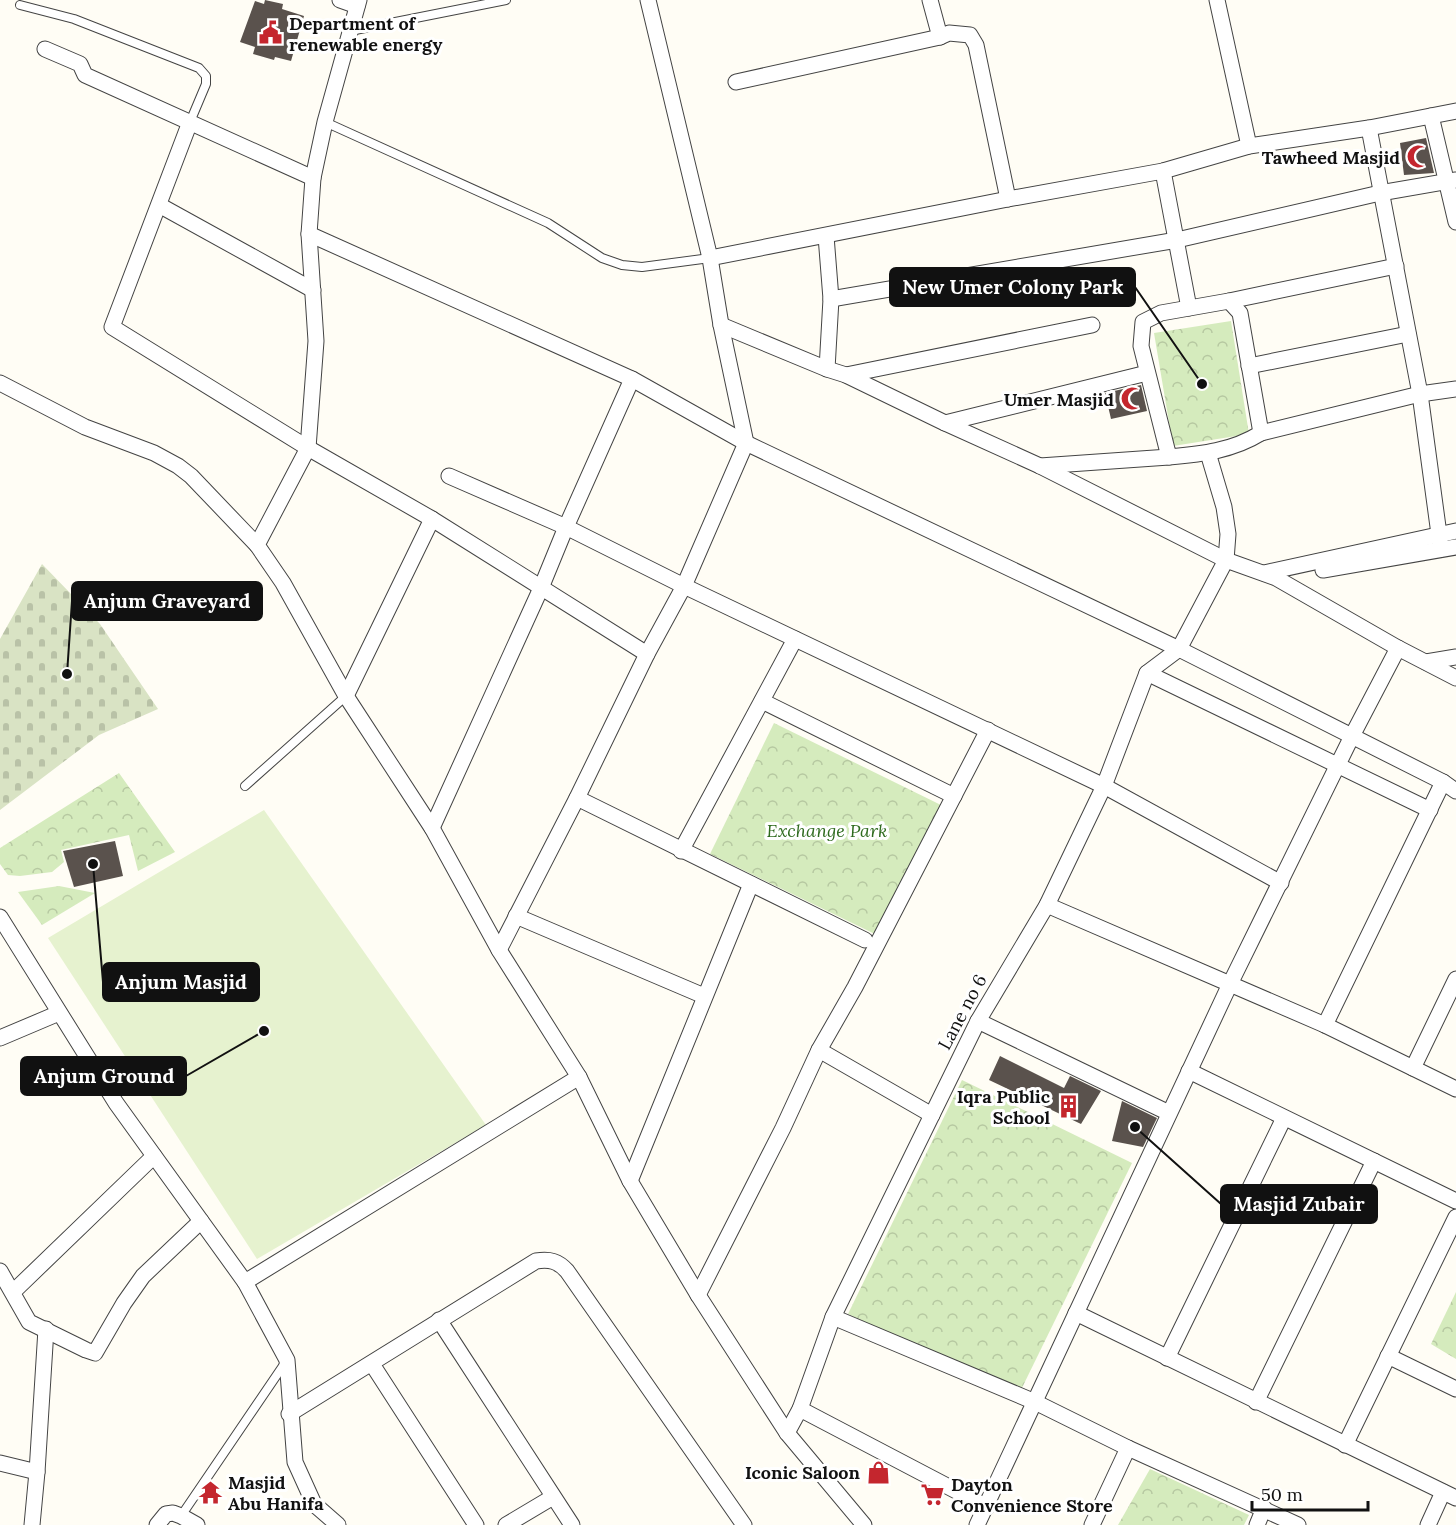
<svg xmlns="http://www.w3.org/2000/svg" width="1456" height="1525" viewBox="0 0 1456 1525" font-family="Lora,serif">
<defs>
<pattern id="cemetery-stones" width="16" height="16" patternUnits="userSpaceOnUse" patternTransform="scale(1.5)"><rect width="16" height="16" fill="#d9e3c4"/><path d="M2 7V4a2 2 0 0 1 4 0v3zM10 15v-3a2 2 0 0 1 4 0v3z" fill="#b9c2a7"/></pattern>
<pattern id="park-crowns" width="20" height="18" patternUnits="userSpaceOnUse" patternTransform="scale(1.5)"><rect width="20" height="18" fill="#d5ebbd"/><path d="M2 6a3 3 0 1 1 6 0M12 15a3 3 0 1 1 6 0" fill="none" stroke="#b6c8a1"/></pattern>
</defs>
<rect width="100%" height="100%" fill="#fffdf5"/>
<polygon fill="url(#cemetery-stones)" points="42,564 100,624 158,709 99,735 0,810 0,639"/>
<g fill="url(#park-crowns)">
<polygon points="1231,321 1249,434 1173,446 1154,333"/>
<polygon points="774,723 943,806 879,936 710,854"/>
<polygon points="119,773 175,852 138,871 129,835 61,850 64,862 52,872 20,876 8,875 0,864 0,848"/>
<polygon points="59,886 95,893 42,925 18,892"/>
<polygon points="962,1080 1132,1163 1018,1396 848,1314"/>
<polygon points="1456,1292 1456,1359 1431,1344"/>
<polygon points="1150,1469 1249,1515 1244,1525 1118,1525"/>
</g>
<polygon fill="#e6f2cf" points="264,810 486,1125 257,1259 48,938"/>
<g fill="#5a524d">
<polygon points="265,0 283,4 282,9 304,16 291,61 275,57 274,60 253,54 255,47 240,42 255,1 264,4"/>
<polygon points="1426,138 1434,173 1404,175 1400,143"/>
<polygon points="1141,385 1147,411 1111,419 1105,393"/>
<polygon points="115,841 123,876 74,887 63,851"/>
<polygon points="1000,1056 1064,1088 1070,1076 1101,1091 1081,1124 989,1080"/>
<polygon points="1122,1101 1157,1118 1143,1147 1112,1141"/>
</g>
<g fill="none" stroke-linecap="round" stroke-linejoin="round">
<defs>
<g id="lane">
<polyline points="20,5 74,19 199,68 206,76 206,84 190,122"/>
<polyline points="350,31 506,0"/>
<polyline points="325,122 548,223 602,258 622,265 642,267 710,258"/>
<polyline points="245,786 346,696"/>
<polyline points="181,1516 285,1363"/>
</g>
<g id="street">
<polyline points="340,0 357,6"/>
<polyline points="359,0 325,122 313,178 309,234 316,341 308,448 257,545 283,583 346,696 432,828 499,950 579,1077 630,1181 698,1295 787,1433 864,1525"/>
<polyline points="930,0 940,37"/>
<polyline points="1217,0 1249,146"/>
<polyline points="45,49 80,64 85,75 313,178"/>
<polyline points="736,82 940,37 949,33 970,35 976,45 1008,199"/>
<polyline points="1431,116 1456,222"/>
<polyline points="190,122 112,327 308,448 432,519 647,654"/>
<polyline points="1369,128 1420,394 1441,549"/>
<polyline points="1163,171 1189,308"/>
<polyline points="159,205 313,290"/>
<polyline points="309,234 632,379 746,443 1179,649 1443,782 1456,791"/>
<polyline points="826,236 831,299 827,369"/>
<polyline points="710,258 1008,199 1163,171 1249,146 1369,128 1456,111"/>
<polyline points="831,299 1177,240 1380,193 1456,180"/>
<path d="M1229,301L1240,313L1261,433C1232,451 1202,454 1169,457L1141,346L1143,322L1161,313Z"/>
<polyline points="1229,301 1396,266"/>
<polyline points="721,325 827,369 846,375 945,423 1040,466 1226,560 1276,578 1398,648 1456,678"/>
<polyline points="1249,366 1408,334"/>
<polyline points="846,375 1092,325"/>
<polyline points="0,383 85,427 154,453 178,466 191,476 257,545"/>
<polyline points="945,423 1147,373"/>
<polyline points="1261,433 1420,394 1456,389"/>
<polyline points="1040,466 1169,457"/>
<polyline points="449,476 566,527 684,586 1104,786 1281,883"/>
<polyline points="1323,570 1456,547"/>
<polyline points="1264,573 1456,531"/>
<polyline points="1426,662 1456,657"/>
<polyline points="1147,673 1430,810"/>
<polyline points="346,696 432,519"/>
<polyline points="762,701 954,796"/>
<polyline points="577,798 865,940"/>
<polyline points="432,828 541,588 566,527 632,379"/>
<polyline points="681,851 795,639"/>
<polyline points="1047,905 1325,1025 1456,1089"/>
<polyline points="516,916 704,996"/>
<polyline points="0,917 116,1103 245,1282 287,1360 295,1462 314,1504 338,1525"/>
<polyline points="499,950 577,798 647,654 684,586 746,443 721,325 710,258 648,0"/>
<polyline points="978,1021 1169,1113"/>
<polyline points="1325,1025 1443,782"/>
<polyline points="0,1038 59,1013"/>
<polyline points="819,1050 932,1115"/>
<polyline points="1413,1068 1456,979"/>
<polyline points="1189,1071 1456,1201"/>
<polyline points="630,1181 751,884"/>
<polyline points="0,1271 29,1322 86,1350 95,1353 124,1303 143,1276 201,1221"/>
<polyline points="245,1282 579,1077"/>
<polyline points="13,1292 154,1156"/>
<polyline points="698,1295 783,1128 819,1050 855,987 988,730"/>
<polyline points="1076,1313 1456,1498"/>
<polyline points="833,1317 1035,1402 1128,1448 1298,1525"/>
<polyline points="439,1320 572,1525"/>
<polyline points="1388,1356 1456,1389"/>
<polyline points="1167,1358 1284,1118"/>
<polyline points="372,1364 476,1525"/>
<polyline points="1256,1402 1374,1161"/>
<polyline points="800,1409 987,1507"/>
<path d="M289,1414L536,1261C550,1259 558,1261 567,1271L744,1525"/>
<polyline points="787,1433 800,1409 833,1317 978,1021 1047,905 1104,786 1147,673 1179,649 1226,560 1228,534 1224,507 1208,453"/>
<polyline points="1345,1445 1456,1217"/>
<polyline points="0,1463 37,1472"/>
<polyline points="32,1525 37,1472 46,1329"/>
<polyline points="157,1525 166,1514 173,1513 181,1516 197,1525"/>
<polyline points="506,1525 553,1497"/>
<polyline points="977,1525 1230,984 1352,736 1398,648"/>
<polyline points="1092,1525 1128,1448"/>
<polyline points="1257,1525 1264,1508"/>
<polyline points="1428,1525 1443,1492"/>
</g>
</defs>
<use href="#lane" stroke="#444" stroke-width="10"/>
<use href="#street" stroke="#444" stroke-width="17"/>
<use href="#lane" stroke="#fff" stroke-width="8"/>
<use href="#street" stroke="#fff" stroke-width="15"/>
</g>
<defs>
<symbol id="civic-bare" viewBox="-9 -9 18 18"><path d="M-.6-6.5H3V-4.5H.6V-3L4-1V1h2V6H-6V1h2V-1L-.6-3ZM-1.2 2.5V6h2.4V2.5Z" fill="#c4262e" stroke="#fff" stroke-width="2.5" paint-order="stroke"/></symbol>
<symbol id="mosque-bare" viewBox="-9 -9 18 18"><path d="M3.5-4.9A6 6 0 1 0 3.5 4.9A5 5 0 1 1 3.5-4.9Z" fill="#c4262e" stroke="#fff" stroke-width="2.5" paint-order="stroke"/></symbol>
<symbol id="building-bare" viewBox="-9 -9 18 18"><path d="M-4-6H4V6H1V3H-1V6H-4ZM-2.5-4.3h1.7v1.8h-1.7ZM.8-4.3h1.7v1.8H.8ZM-2.5-1h1.7V.8h-1.7ZM.8-1h1.7V.8H.8Z" fill="#c4262e" stroke="#fff" stroke-width="2.5" paint-order="stroke"/></symbol>
<symbol id="shop-bare" viewBox="-9 -9 18 18"><path d="M-5-2.5h2.3a2.7 3.5 0 0 1 5.4 0H5L5.5 6h-11ZM-1.5-2.5h3a1.5 2.3 0 0 0-3 0Z" fill="#c4262e" stroke="#fff" stroke-width="2.5" paint-order="stroke"/></symbol>
<symbol id="temple-bare" viewBox="-9 -9 18 18"><path d="M0-6L5-2H3V0L6.5 2.5H4V6H1.5V3h-3V6H-4V2.5H-6.5L-3 0V-2H-5Z" fill="#c4262e" stroke="#fff" stroke-width="2.5" paint-order="stroke"/></symbol>
<symbol id="supermarket-bare" viewBox="-9 -9 18 18"><path d="M-6-5.5h2.5l.6 2H6L4.5 2H-2.5L-4.4-4H-6ZM-1.5 3.2a1.3 1.3 0 1 0 .1 0ZM3 3.2a1.3 1.3 0 1 0 .1 0Z" fill="#c4262e" stroke="#fff" stroke-width="2.5" paint-order="stroke"/></symbol>
</defs>
<g fill-rule="evenodd">
<use href="#civic-bare" x="254" y="16" width="33" height="33"/>
<use href="#mosque-bare" x="1402" y="140" width="33" height="33"/>
<use href="#mosque-bare" x="1116" y="382" width="33" height="33"/>
<use href="#building-bare" x="1052" y="1090" width="33" height="33"/>
<use href="#shop-bare" x="862" y="1456" width="33" height="33"/>
<use href="#temple-bare" x="194" y="1476" width="33" height="33"/>
<use href="#supermarket-bare" x="916" y="1478" width="33" height="33"/>
</g>
<g text-anchor="middle" dominant-baseline="central" stroke-width="6" stroke-linejoin="round" paint-order="stroke">
<g font-size="18" font-weight="bold" fill="#111" stroke="#fff" text-anchor="end">
<text x="289" y="23" text-anchor="start">Department of<tspan x="289" dy="21">renewable energy</tspan></text>
<text x="1400" y="157">Tawheed Masjid</text>
<text x="1114" y="399">Umer Masjid</text>
<text x="1050" y="1096">Iqra Public<tspan x="1050" dy="21">School</tspan></text>
<text x="860" y="1472">Iconic Saloon</text>
<text x="228" y="1482" text-anchor="start">Masjid<tspan x="228" dy="21">Abu Hanifa</tspan></text>
<text x="951" y="1484" text-anchor="start">Dayton<tspan x="951" dy="21">Convenience Store</tspan></text>
</g>
<g font-size="18" font-style="italic" fill="#2f6b1f" stroke="#fff">
<text x="827" y="830">Exchange Park</text>
</g>
<g font-size="18" fill="#111" stroke="#fff">
<text transform="translate(962 1012) rotate(-62)">Lane no 6</text>
</g>
</g>
<path fill="none" stroke="#111" stroke-width="2" d="M1202 384L1135 287M67 674L72 601M93 864L103 982M264 1031L186 1076M1135 1127L1221 1204"/>
<g fill="#111" stroke="#fff" stroke-width="2">
<circle cx="1202" cy="384" r="6"/>
<circle cx="67" cy="674" r="6"/>
<circle cx="93" cy="864" r="6"/>
<circle cx="264" cy="1031" r="6"/>
<circle cx="1135" cy="1127" r="6"/>
</g>
<g fill="#111" stroke="#111" stroke-width="2">
<rect x="890" y="268" width="245" height="38" rx="6"/>
<rect x="72" y="582" width="190" height="38" rx="6"/>
<rect x="103" y="963" width="156" height="38" rx="6"/>
<rect x="21" y="1057" width="165" height="38" rx="6"/>
<rect x="1221" y="1185" width="156" height="38" rx="6"/>
</g>
<g font-size="20" text-anchor="middle" font-weight="bold" fill="#fff">
<text x="1013" y="294">New Umer Colony Park</text>
<text x="167" y="608">Anjum Graveyard</text>
<text x="181" y="989">Anjum Masjid</text>
<text x="104" y="1083">Anjum Ground</text>
<text x="1299" y="1211">Masjid Zubair</text>
</g>
<path d="M1252 1501v9h116v-9" fill="none" stroke="#111111" stroke-width="3"/>
<text x="1261" y="1501" font-size="18" fill="#111111" stroke="#ffffff" stroke-width="4.5" paint-order="stroke">50 m</text>
</svg>
